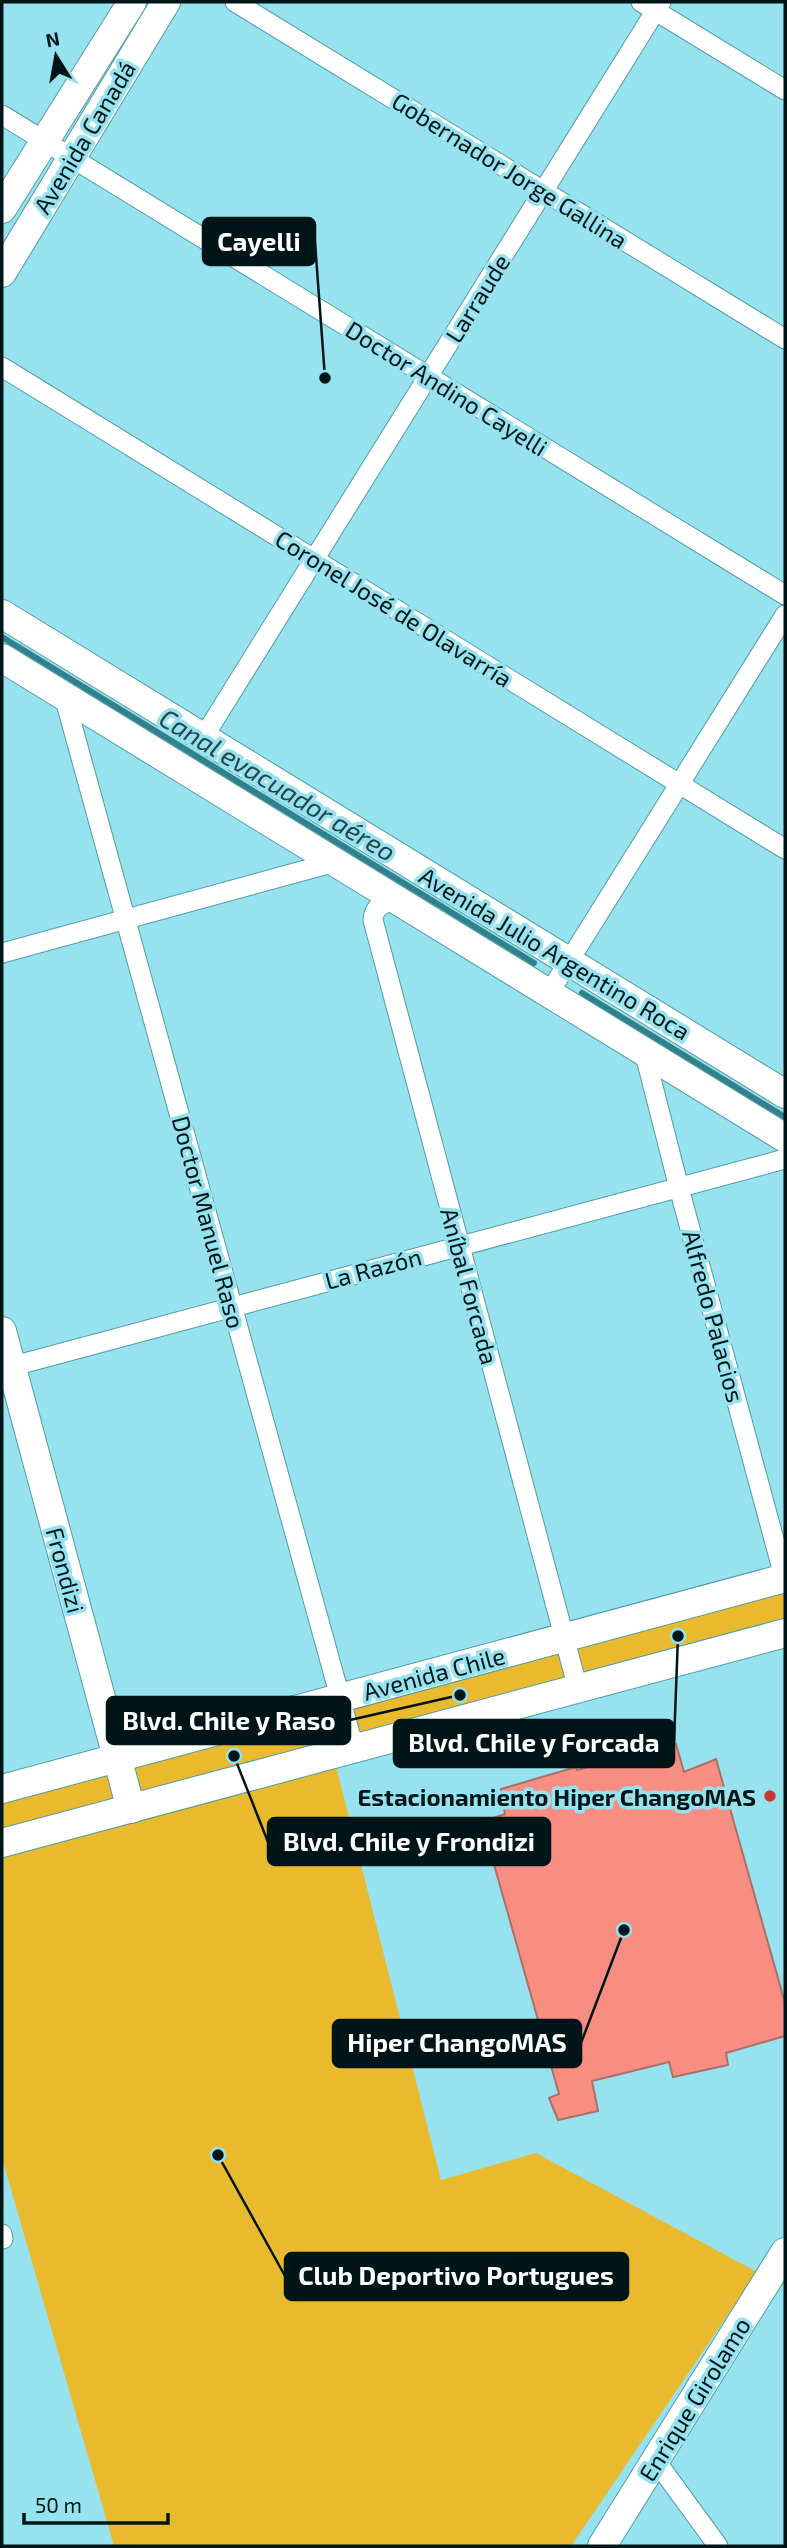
<svg xmlns="http://www.w3.org/2000/svg" width="787" height="2548" viewBox="0 0 787 2548" font-family="'Exo 2',sans-serif">
<rect width="100%" height="100%" fill="#96e2ee"/>
<g fill="#eaba2e">
<polygon points="785,1578 785,1633 2,1843 2,1789"/>
<polygon points="336,1766 441,2180 536,2153 757,2272 571,2546 114,2546 2,2158 2,1856"/>
</g>
<g fill="none" stroke-linecap="round" stroke-linejoin="round">
<g stroke="#30818c" stroke-width="6">
<polyline points="2,637 534,963"/>
<polyline points="582,993 785,1117"/>
</g>
</g>
<polygon fill="#f78e81" stroke="#ab7068" stroke-width="2" points="676,1744 684,1772 716,1759 785,2003 785,2036 726,2053 728,2065 673,2077 669,2062 592,2081 598,2111 558,2120 549,2098 559,2094 482,1822 505,1814 501,1789 576,1767 577,1770"/>
<g fill="none" stroke-linecap="round" stroke-linejoin="round">
<defs>
<g id="street">
<polyline points="235,2 785,339"/>
<polyline points="641,2 785,90"/>
<polyline points="2,115 785,595"/>
<polyline points="2,367 785,849"/>
<polyline points="64,696 354,1748"/>
<polyline points="203,738 661,2"/>
<path d="M402,903C388,900 374,904 373,920L578,1689"/>
<polyline points="2,953 335,862"/>
<polyline points="549,993 785,615"/>
<polyline points="644,1051 679,1188 785,1580"/>
<polyline points="2,1369 785,1159"/>
<polyline points="2,2234 3,2239"/>
<polyline points="656,2461 718,2546"/>
</g>
<g id="secondary">
<polyline points="2,209 132,2"/>
<polyline points="2,273 166,2"/>
<polyline points="2,614 785,1094"/>
<polyline points="2,658 785,1138"/>
<polyline points="2,1331 131,1809"/>
<polyline points="2,1789 785,1578"/>
<polyline points="2,1843 785,1633"/>
<polyline points="602,2546 785,2252"/>
</g>
</defs>
<use href="#street" stroke="#509ca7" stroke-width="21"/>
<use href="#secondary" stroke="#509ca7" stroke-width="30"/>
<use href="#street" stroke="#fff" stroke-width="19"/>
<use href="#secondary" stroke="#fff" stroke-width="28"/>
</g>
<circle fill="#c63930" stroke="#96e2ee" stroke-width="2.5" cx="770" cy="1796" r="7"/>
<g text-anchor="middle" dominant-baseline="central" stroke-width="7" stroke-linejoin="round" paint-order="stroke">
<g font-size="24" fill="#001518" stroke="#96e2ee">
<text transform="translate(84 137) rotate(-59)">Avenida Canadá</text>
<text transform="translate(510 170) rotate(32)">Gobernador Jorge Gallina</text>
<text transform="translate(477 298) rotate(-58)">Larraude</text>
<text transform="translate(447 388) rotate(32)">Doctor Andino Cayelli</text>
<text transform="translate(394 608) rotate(32)">Coronel José de Olavarría</text>
<text transform="translate(555 953) rotate(31)">Avenida Julio Argentino Roca</text>
<text transform="translate(209 1222) rotate(75)">Doctor Manuel Raso</text>
<text transform="translate(373 1268) rotate(-15)">La Razón</text>
<text transform="translate(470 1286) rotate(75)">Aníbal Forcada</text>
<text transform="translate(714 1316) rotate(75)">Alfredo Palacios</text>
<text transform="translate(66 1570) rotate(75)">Frondizi</text>
<text transform="translate(434 1673) rotate(-15)">Avenida Chile</text>
<text transform="translate(694 2399) rotate(-58)">Enrique Girolamo</text>
</g>
<g font-size="24" font-weight="bold" fill="#001518" stroke="#96e2ee" text-anchor="end">
<text x="756" y="1796">Estacionamiento Hiper ChangoMAS</text>
</g>
<g font-size="26" font-style="italic" fill="#25454a" stroke="#96e2ee">
<text transform="translate(278 784) rotate(31)">Canal evacuador aéreo</text>
</g>
</g>
<path fill="none" stroke="#001518" stroke-width="2.5" d="M325 378L315 242M460 1695L350 1720M678 1636L674 1743M234 1756L268 1842M624 1930L581 2043M218 2155L285 2276"/>
<g fill="#001518" stroke="#96e2ee" stroke-width="2.5">
<circle cx="325" cy="378" r="7"/>
<circle cx="460" cy="1695" r="7"/>
<circle cx="678" cy="1636" r="7"/>
<circle cx="234" cy="1756" r="7"/>
<circle cx="624" cy="1930" r="7"/>
<circle cx="218" cy="2155" r="7"/>
</g>
<g fill="#001518" stroke="#001518" stroke-width="2.5">
<rect x="203" y="218" width="112" height="47" rx="7"/>
<rect x="107" y="1697" width="243" height="47" rx="7"/>
<rect x="394" y="1720" width="280" height="47" rx="7"/>
<rect x="268" y="1818" width="282" height="47" rx="7"/>
<rect x="333" y="2020" width="248" height="47" rx="7"/>
<rect x="285" y="2253" width="343" height="47" rx="7"/>
</g>
<g font-size="26" text-anchor="middle" font-weight="bold" fill="#fff">
<text x="259" y="251">Cayelli</text>
<text x="229" y="1730">Blvd. Chile y Raso</text>
<text x="534" y="1752">Blvd. Chile y Forcada</text>
<text x="409" y="1851">Blvd. Chile y Frondizi</text>
<text x="457" y="2052">Hiper ChangoMAS</text>
<text x="456" y="2285">Club Deportivo Portugues</text>
</g>
<rect width="787" height="2548" fill="none" stroke="#001518" stroke-width="7"/>
<g transform="translate(56 56) rotate(349)" stroke="#96e2ee" stroke-width="5" paint-order="stroke">
<path d="M0-5L12 26L0 18L-12 26Z" fill="#001518"/>
<text y="-10" font-size="19" font-weight="bold" text-anchor="middle" fill="#001518">N</text>
</g>
<path d="M24 2513v10h144v-10" fill="none" stroke="#001518" stroke-width="3.5"/>
<text x="35" y="2513" font-size="21" fill="#001518" stroke="#96e2ee" stroke-width="5" paint-order="stroke">50 m</text>
</svg>
